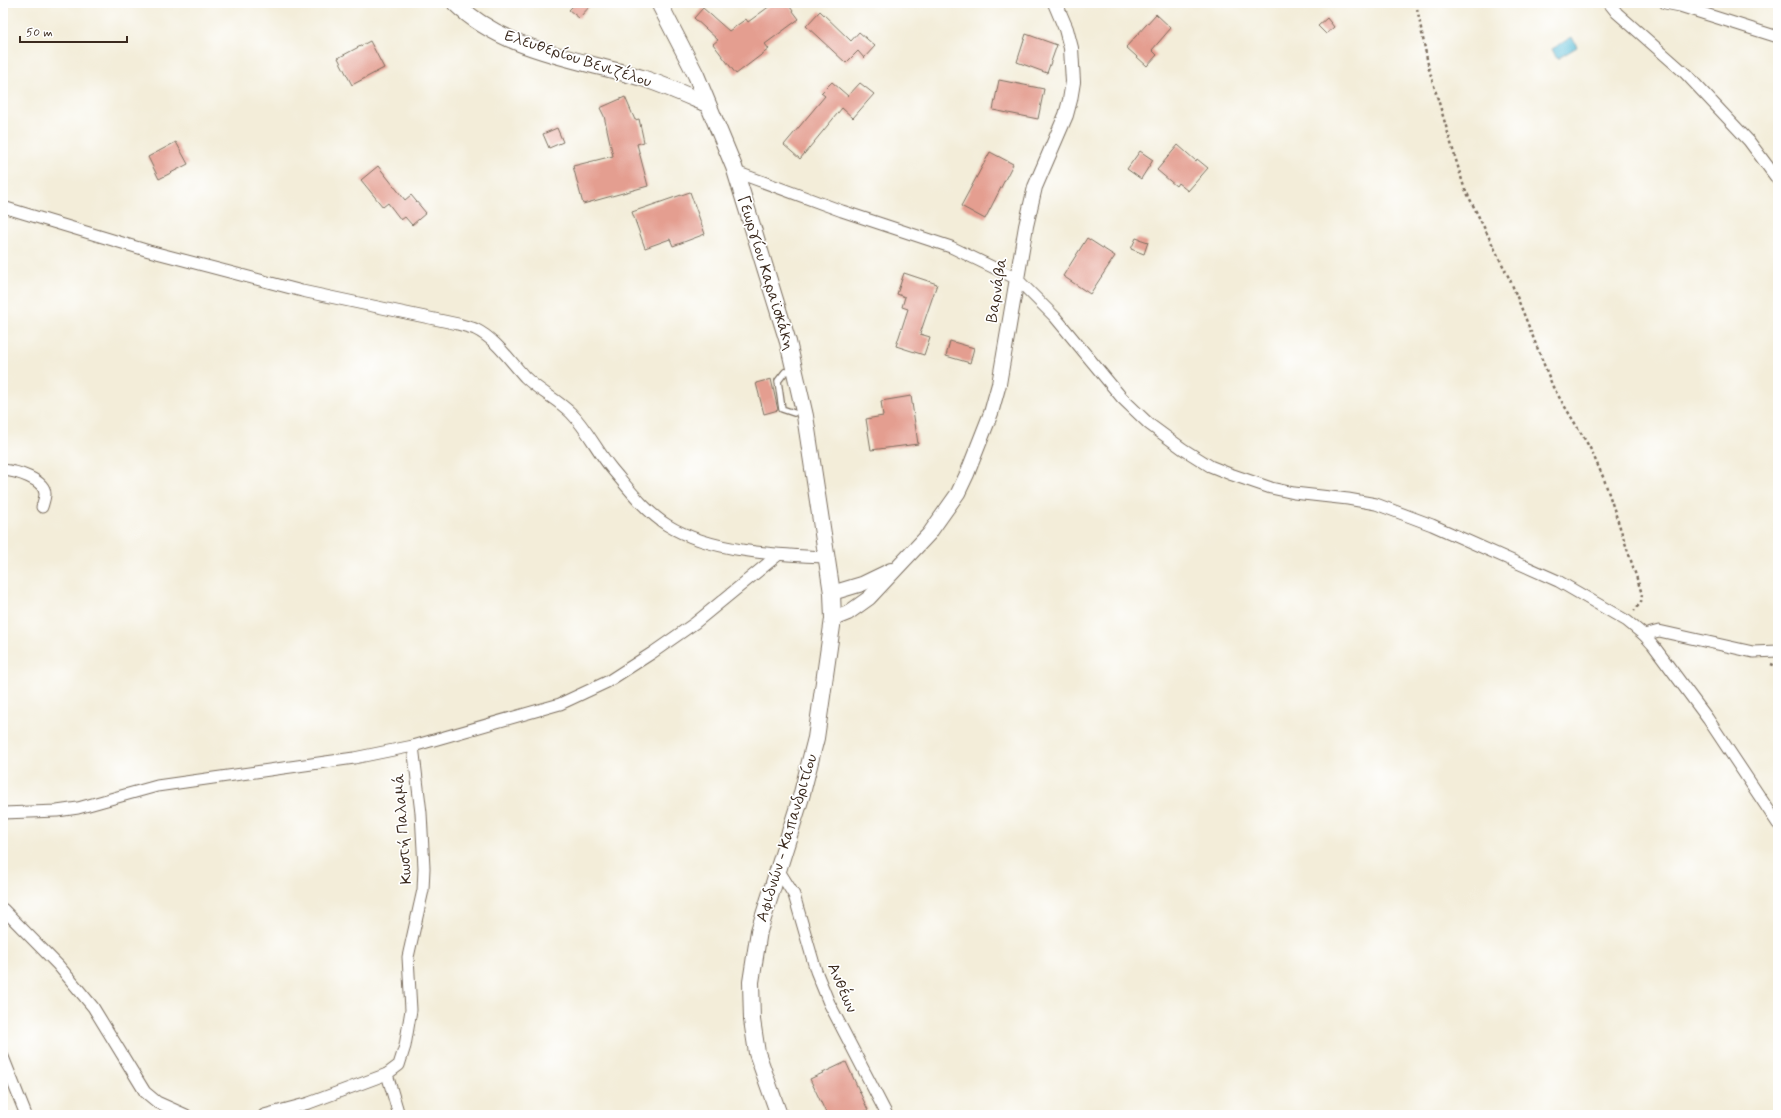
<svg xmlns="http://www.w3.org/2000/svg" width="1781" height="1118" viewBox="0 0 1781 1118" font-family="Mynerve,sans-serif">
<rect width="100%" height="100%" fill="#fff"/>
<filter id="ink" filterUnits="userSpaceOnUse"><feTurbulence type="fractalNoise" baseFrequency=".025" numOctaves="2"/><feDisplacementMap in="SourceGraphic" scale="8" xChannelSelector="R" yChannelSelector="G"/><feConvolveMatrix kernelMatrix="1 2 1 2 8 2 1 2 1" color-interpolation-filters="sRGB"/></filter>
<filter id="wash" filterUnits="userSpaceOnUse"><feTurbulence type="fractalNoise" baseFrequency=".012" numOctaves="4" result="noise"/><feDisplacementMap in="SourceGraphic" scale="16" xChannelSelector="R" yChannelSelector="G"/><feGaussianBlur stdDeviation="0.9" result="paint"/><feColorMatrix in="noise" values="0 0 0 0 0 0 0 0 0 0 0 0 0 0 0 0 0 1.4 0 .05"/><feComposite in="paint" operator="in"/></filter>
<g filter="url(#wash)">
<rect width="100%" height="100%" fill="#f3edd9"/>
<polygon fill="#58bdd7" stroke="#4a747a" points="1572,37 1577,47 1557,59 1552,49"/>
<g id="blocks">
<g fill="#e49e90">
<polygon points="576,3 593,3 579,18 569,10"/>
<polygon points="774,3 787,3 799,19 765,44 769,49 736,74 713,44 718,40 694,18 703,8 729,31 746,19 748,22"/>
<polygon points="820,11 851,41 859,32 875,46 864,58 858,51 846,63 806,26"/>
<polygon points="1156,14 1171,28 1152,50 1157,55 1147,66 1126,47"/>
<polygon points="1327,18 1334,27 1326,34 1318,26"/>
<polygon points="1026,34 1057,45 1047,73 1017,62"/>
<polygon points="370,41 384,68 352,85 338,58"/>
<polygon points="999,80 1044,89 1038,119 993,110"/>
<polygon points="832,82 848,96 860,83 874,94 853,118 842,108 800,159 784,145 825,96 821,93"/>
<polygon points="625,97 635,120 639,119 644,142 637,144 648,186 583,204 573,166 613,156 604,116 600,108"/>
<polygon points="557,128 563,142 549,148 543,134"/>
<polygon points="176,142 188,164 159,179 148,157"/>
<polygon points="1178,145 1196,161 1197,159 1208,168 1188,191 1178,183 1176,186 1157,170"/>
<polygon points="1140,151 1153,160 1141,179 1127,169"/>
<polygon points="990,152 1013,164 985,219 961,206"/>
<polygon points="378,166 405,200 411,195 426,213 412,225 405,217 401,220 388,203 383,207 361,180"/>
<polygon points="690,192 705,234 673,246 670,239 645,248 632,212"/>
<polygon points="1087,238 1115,256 1090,294 1063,276"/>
<polygon points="1136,238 1148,242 1144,254 1131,249"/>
<polygon points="904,273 937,284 920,334 930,337 924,355 896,346 908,309 902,307 905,297 897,294"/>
<polygon points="950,341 974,348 970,363 946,356"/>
<polygon points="771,379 778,410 764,414 756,383"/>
<polygon points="911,396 918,444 871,450 866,419 883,416 881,401"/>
<polygon points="846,1062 868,1110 856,1115 827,1115 810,1079"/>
</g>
</g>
</g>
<g filter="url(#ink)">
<use href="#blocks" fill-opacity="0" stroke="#7b6e5f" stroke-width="1"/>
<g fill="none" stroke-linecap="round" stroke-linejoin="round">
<defs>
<polyline id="service" points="785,372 778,381 782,409 794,413"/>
<g id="minor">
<polyline points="1609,3 1617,13 1686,74 1749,141 1778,180"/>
<polyline points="1665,3 1680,6 1778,37"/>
<polyline points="736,172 842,211 951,247 1017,279 1055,317 1122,398 1149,424 1183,449 1210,466 1230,474 1271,488 1294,493 1348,499 1376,504 1432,525 1558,581 1627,621 1644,635 1653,645 1708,719 1778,824"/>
<path d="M3,207L149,251L302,291L458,324C464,326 470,327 475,329C496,339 510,361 525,377C539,391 557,399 571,413C587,429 597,451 612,469C629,489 645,511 667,525C710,552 777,555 826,557"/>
<path d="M3,470C15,471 45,479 45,494C45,498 43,503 42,507"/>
<polyline points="1644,635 1659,631 1753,652 1778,651"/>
<polyline points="3,813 57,811 78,808 157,786 354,758 413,746 560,704 607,682 652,653 695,623 778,555"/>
<polyline points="779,871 794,895 816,971 829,1003 887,1115"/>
<polyline points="3,909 58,965 93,1007 145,1092 157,1102 186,1115"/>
<polyline points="3,1057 26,1115"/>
<polyline points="264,1115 309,1103 387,1074"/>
<polyline points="399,1115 387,1074 399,1065 405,1046 411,1010 408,957 423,890 424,868 421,813 413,746"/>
</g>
<g id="tertiary">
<polyline points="832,593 862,584 891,570"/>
<polyline points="833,619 848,613 869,598 929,534 958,493 967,474 991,413 999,384 1026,226 1035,187 1066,115 1070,100 1073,82 1071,48 1066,29 1055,3"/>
</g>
<g id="secondary">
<path d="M455,3C504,51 579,59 642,78C664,85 686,95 707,104"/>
<polyline points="659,3 696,75 734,167 788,342 805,416 832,593 833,619 816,738 801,797 759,931 751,982 752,1020 757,1053 779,1115"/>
</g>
</defs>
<use href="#service" stroke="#7b6e5f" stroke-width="8"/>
<use href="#minor" stroke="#7b6e5f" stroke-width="13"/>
<use href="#tertiary" stroke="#7b6e5f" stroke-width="16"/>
<use href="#secondary" stroke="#7b6e5f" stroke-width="18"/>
<g stroke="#7b6e5f" stroke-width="2.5" stroke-dasharray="3 3" stroke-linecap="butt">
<polyline points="1416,3 1429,69 1464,187 1511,282 1553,387 1590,448 1604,479 1642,594 1641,602 1634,611"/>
<polyline points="1771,664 1778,667"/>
</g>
<use href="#service" stroke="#fff" stroke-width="5.5"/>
<use href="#minor" stroke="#fff" stroke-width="11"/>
<use href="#tertiary" stroke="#fff" stroke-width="14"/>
<use href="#secondary" stroke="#fff" stroke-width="16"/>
</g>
</g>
<g text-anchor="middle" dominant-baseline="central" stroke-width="3.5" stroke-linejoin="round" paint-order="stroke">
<g font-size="16" fill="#3b2a1e" stroke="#fff">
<text transform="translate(578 59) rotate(18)">Ελευθερίου Βενιζέλου</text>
<text transform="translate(766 273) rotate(73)">Γεωργίου Καραϊσκάκη</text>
<text transform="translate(997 290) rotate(-81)">Βαρνάβα</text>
<text transform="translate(403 829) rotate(-94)">Κωστή Παλαμά</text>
<text transform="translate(787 838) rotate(-73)">Αφιδνών - Καπανδριτίου</text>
<text transform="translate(842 988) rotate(67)">Ανθέων</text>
</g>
</g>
<rect width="1781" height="1118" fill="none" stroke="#fff" stroke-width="16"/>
<path d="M20 36v6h107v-6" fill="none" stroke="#3b2a1e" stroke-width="2"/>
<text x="26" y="36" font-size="12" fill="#3b2a1e" stroke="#ffffff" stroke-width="3" paint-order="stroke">50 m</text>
</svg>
